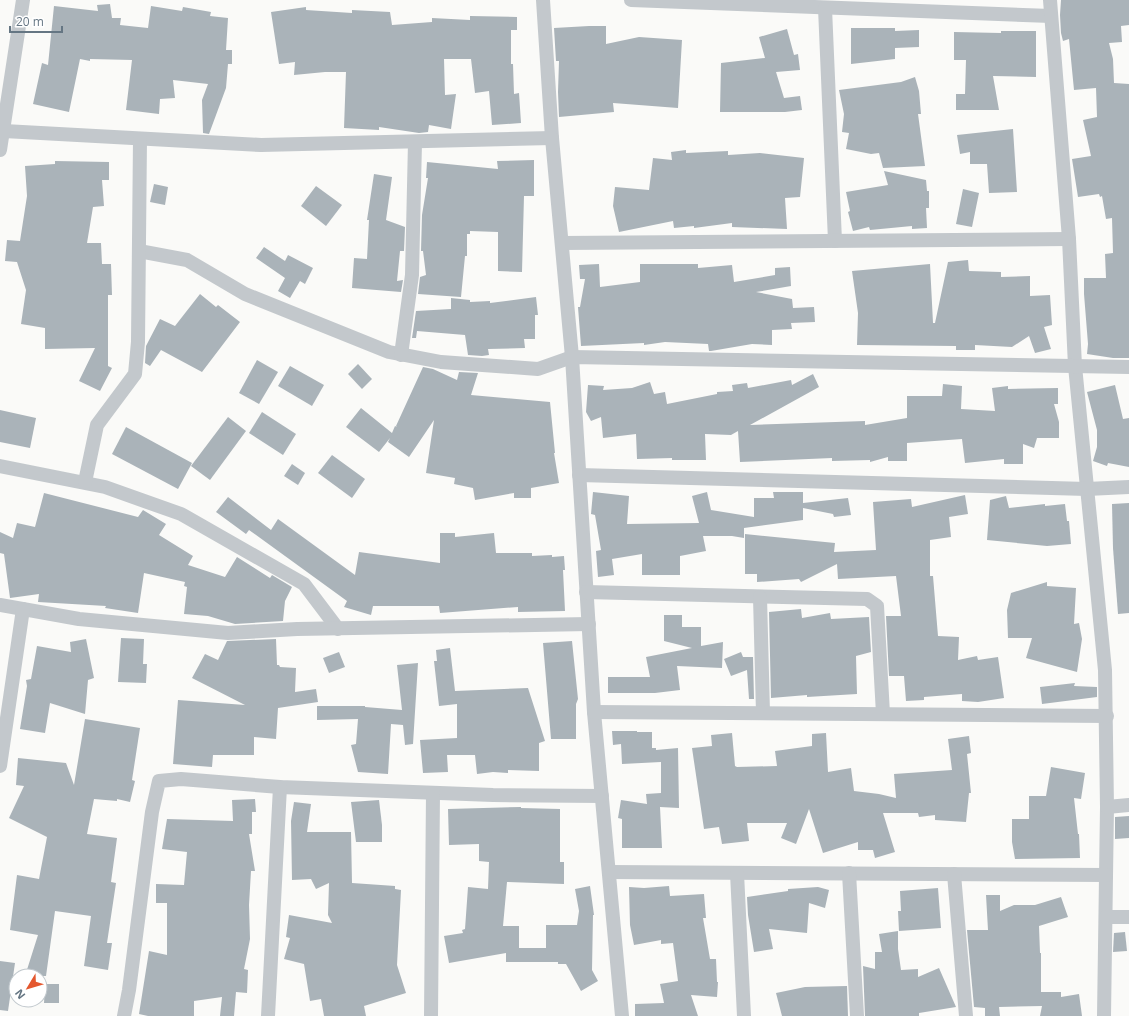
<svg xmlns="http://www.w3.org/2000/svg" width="1129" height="1016" viewBox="0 0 1129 1016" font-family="'Open Sans',sans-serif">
<rect width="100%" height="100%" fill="#fafaf8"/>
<g fill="#aab3b9">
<polygon points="1061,0 1129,0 1129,25 1121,26 1122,42 1109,43 1113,59 1114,83 1129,84 1129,358 1113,358 1087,354 1088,344 1084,294 1084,278 1106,278 1105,254 1113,253 1112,218 1106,219 1102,196 1100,197 1099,194 1078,197 1072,159 1091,156 1083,120 1097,117 1096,88 1074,90 1069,39 1063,41 1061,33 1060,15"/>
<polygon points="110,4 112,18 121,18 120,25 148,28 151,6 182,11 183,7 211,12 210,16 228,18 226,50 232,50 232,64 228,64 226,88 209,134 203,133 202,100 208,84 173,80 175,98 160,99 159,114 126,110 132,60 90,59 90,61 80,59 69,112 33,104 42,63 48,65 54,6 98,11 97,5"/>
<polygon points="306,7 306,10 352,13 352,10 390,12 392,25 432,22 432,18 470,20 470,16 517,17 517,30 511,30 511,64 513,64 514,94 519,93 521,123 492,125 489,91 475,93 471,59 444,59 445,95 456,94 451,129 429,125 428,132 419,133 379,127 379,130 344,128 346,72 325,72 294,75 295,62 279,64 271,12"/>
<polygon points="589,26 606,26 606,44 639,37 682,40 678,108 613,103 614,112 559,117 558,92 559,61 556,61 554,28"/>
<polygon points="851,28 895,28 895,31 919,30 919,47 895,48 895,59 851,64"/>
<polygon points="787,29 794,55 798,54 800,70 776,72 784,98 800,96 802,110 785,112 720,112 721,63 765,58 759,37"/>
<polygon points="1001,31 1036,31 1036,77 993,76 999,110 956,110 956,94 965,94 966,60 954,60 954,32 1001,33"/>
<polygon points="915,77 919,91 921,114 918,114 925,166 883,168 879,153 871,154 846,149 849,133 842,132 844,114 839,90 901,82"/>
<polygon points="1013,129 1017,192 989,193 987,164 970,164 970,152 960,154 957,135"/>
<polygon points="686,150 686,153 728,151 728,155 760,153 804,158 800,197 785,198 787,229 732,227 732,223 694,228 694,226 674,228 673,221 619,232 613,206 615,187 649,190 653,158 672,160 671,152"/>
<polygon points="534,160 534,196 524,196 522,272 498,271 498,232 470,231 470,234 467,234 467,256 465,256 461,297 418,294 420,277 426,275 423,251 421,251 422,215 428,178 426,178 427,162 498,169 497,161"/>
<polygon points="55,161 109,162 109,180 102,180 104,206 93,207 87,243 101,243 102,264 111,264 112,295 108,295 108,366 112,368 100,391 79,381 95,348 45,349 45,328 21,324 26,290 17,262 5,261 7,240 20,241 27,196 25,166 55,164"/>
<polygon points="884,171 926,180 927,191 929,191 929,208 926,208 927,228 912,229 912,226 870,230 869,227 853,231 848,212 850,211 846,192 888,185"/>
<polygon points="374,174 392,177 386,220 405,227 404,251 400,251 397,281 403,280 401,292 352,288 354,258 367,259 369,220 367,220"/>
<polygon points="154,184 168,187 165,205 150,202"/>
<polygon points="316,186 342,205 326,226 301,206"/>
<polygon points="963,189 979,193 972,227 956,224"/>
<polygon points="264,247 285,261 288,255 313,268 305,284 300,281 290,298 278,291 285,278 256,258"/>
<polygon points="968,260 969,271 1001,272 1001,277 1030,276 1030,296 1050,295 1052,325 1044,327 1051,349 1035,353 1029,336 1012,347 975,345 975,350 956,350 956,346 857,345 858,313 852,271 930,264 933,323 935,323 948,262"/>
<polygon points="599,264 600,287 640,282 640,264 698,264 698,268 732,265 734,282 775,275 775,268 790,267 791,286 756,292 792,299 793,308 814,307 815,322 791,323 792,329 772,330 772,345 752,344 711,351 709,351 708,344 665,342 644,345 644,343 581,346 578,307 580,307 585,279 580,279 579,265"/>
<polygon points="200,294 216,307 218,305 240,322 202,372 161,350 150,366 145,363 146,346 160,319 175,326"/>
<polygon points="536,297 538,315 535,315 535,339 524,339 525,348 488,349 489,355 482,356 468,355 465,335 417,331 416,338 412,338 416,311 451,309 451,298 470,300 470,302 490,301 490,303"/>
<polygon points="257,360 278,372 259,404 239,393"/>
<polygon points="358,364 372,379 362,389 348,374"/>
<polygon points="290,366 324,385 312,406 278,386"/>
<polygon points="423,367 433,369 457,380 459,372 478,373 471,395 550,402 555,453 554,453 559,483 531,488 531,498 514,498 514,493 475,500 473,488 454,484 455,478 426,473 434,420 409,457 388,442 390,438 379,452 346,427 361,408 392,433 395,426 397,427 396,426"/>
<polygon points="813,374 819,387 750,425 865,421 865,425 907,418 907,396 942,396 943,384 962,386 961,409 995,411 992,388 1008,386 1008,389 1058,388 1058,404 1054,404 1059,422 1059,438 1037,438 1034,448 1023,444 1023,464 1004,464 1004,459 965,463 962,439 907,443 907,461 888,461 888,457 870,462 870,460 832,461 832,458 740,462 738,431 731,435 705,434 706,460 672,460 672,458 637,459 636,434 603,438 601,417 591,421 586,412 588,385 604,386 603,390 632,388 650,382 654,394 665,392 667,404 717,394 717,392 733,391 732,385 747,383 748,388 791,380 792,385"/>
<polygon points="1115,385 1123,419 1129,418 1129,467 1108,463 1107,466 1093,461 1097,447 1097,430 1087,392"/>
<polygon points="0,410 36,418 30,448 0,442"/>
<polygon points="262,412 296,434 283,455 249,433"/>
<polygon points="228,417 246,431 210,480 191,466"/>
<polygon points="126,427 192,463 178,489 112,454"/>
<polygon points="332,455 365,479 352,498 318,473"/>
<polygon points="292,464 305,473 298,485 284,476"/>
<polygon points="593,492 629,496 627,524 699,523 692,496 707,492 711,510 754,517 754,498 774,498 773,492 803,492 803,503 848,498 851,515 834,517 833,514 803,508 803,520 744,528 744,538 732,536 703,536 706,551 680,556 680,575 642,575 642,554 612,559 614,575 598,577 596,551 601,550 595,515 591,514"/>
<polygon points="44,493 138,517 143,510 166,524 159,535 193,556 188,565 225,577 237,557 270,578 272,575 292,587 285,601 283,621 235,624 208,616 184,614 187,587 184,586 185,582 144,573 138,613 105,608 106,606 38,602 39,594 10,598 4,554 0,553 0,532 13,538 17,523 35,527"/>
<polygon points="965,495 968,514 949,517 951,537 930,540 930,576 933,576 938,636 959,637 958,660 977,656 978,660 998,657 1004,698 978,702 962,701 962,694 924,697 924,700 906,701 904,676 889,676 886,616 901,616 896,576 838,579 837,564 801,582 799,579 757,582 757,574 745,574 745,534 835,543 834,552 876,550 873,502 911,499 912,507"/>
<polygon points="1006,496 1009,508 1045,504 1045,506 1065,504 1067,521 1069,521 1071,544 1047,546 987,540 990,500"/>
<polygon points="228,497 271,530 278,519 355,575 359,552 440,563 440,533 455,533 455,537 494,533 496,553 532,553 532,556 552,555 552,557 564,556 565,570 563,570 565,611 518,612 518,607 440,613 439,606 373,606 371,615 344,607 347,601 249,530 246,534 216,512"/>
<polygon points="1129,503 1129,613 1118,614 1113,548 1112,504"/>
<polygon points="1047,582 1047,586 1076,588 1074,624 1079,623 1082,639 1077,672 1026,658 1032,638 1008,638 1007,610 1011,593"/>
<polygon points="801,609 802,618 830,613 831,619 869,617 871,652 856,656 857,694 807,697 807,695 771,698 769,612"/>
<polygon points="664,615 682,615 682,627 701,627 701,646 723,642 722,668 677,666 680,690 655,693 608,693 608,677 650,677 646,657 692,648 664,641"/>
<polygon points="121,638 144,639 143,664 147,664 146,683 118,682"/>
<polygon points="86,639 94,678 88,680 85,714 50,703 45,733 20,729 27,686 26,680 31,679 37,646 71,652 70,642"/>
<polygon points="276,639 277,665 279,665 280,667 296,668 295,692 316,689 318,702 278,708 276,739 254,737 254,755 213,755 212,767 173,764 178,700 245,705 192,678 205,654 218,660 227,641"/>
<polygon points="572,641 578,699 576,704 576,739 551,739 543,643"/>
<polygon points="450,648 455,691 528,688 545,741 539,743 539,771 508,770 508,773 493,772 477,774 475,755 447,755 448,772 423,773 420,740 457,738 457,704 439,706 434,661 437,661 436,650"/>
<polygon points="339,652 345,667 329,673 323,658"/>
<polygon points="741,652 743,657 753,657 754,699 749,699 747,670 731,676 724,659"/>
<polygon points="418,663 413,744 405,745 403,725 391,724 388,774 358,772 351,745 356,744 358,719 317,720 317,706 365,706 365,707 402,710 397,665"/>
<polygon points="1075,683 1074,686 1097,687 1097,697 1042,704 1040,687"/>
<polygon points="85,719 140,728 132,780 135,781 130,802 117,799 117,801 94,799 87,834 117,838 111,882 116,883 107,943 112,943 108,970 84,966 91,916 55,911 46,976 25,976 38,935 10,930 17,875 39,879 47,837 9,818 24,786 16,785 18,758 66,763 74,785"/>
<polygon points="612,731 637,731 637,732 652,732 652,748 656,748 656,750 678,748 679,808 660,807 662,848 622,848 622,819 618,818 621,800 647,804 646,794 661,793 661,762 622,764 621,744 613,745"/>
<polygon points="732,733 735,766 737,767 777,766 775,751 812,746 812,734 826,733 828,772 851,768 854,791 879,794 896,798 894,774 952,770 948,739 969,736 971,753 967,754 971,793 969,793 966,822 935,820 935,815 919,817 918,813 883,813 895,852 875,858 873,850 858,850 858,842 823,853 809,809 796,844 781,838 787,823 747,823 749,841 722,844 719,827 704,829 692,748 712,746 711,735"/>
<polygon points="1051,767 1085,773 1081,799 1074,798 1078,834 1079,834 1080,858 1015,859 1012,842 1012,819 1029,819 1029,796 1046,796"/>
<polygon points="255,799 256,812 252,812 252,834 249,834 255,871 251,871 249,905 250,939 244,969 248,970 247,993 236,992 234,1016 220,1016 222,997 194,1001 194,1016 148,1016 139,1014 149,951 167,955 167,903 156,903 156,884 184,885 187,852 162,849 167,819 233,821 232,800"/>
<polygon points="379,800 382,825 382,842 356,842 351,802"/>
<polygon points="294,802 311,804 307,832 351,832 352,883 395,886 395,889 401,890 397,965 406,993 364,1006 366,1016 324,1016 321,999 310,1001 304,964 284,959 290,938 286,937 289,915 332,923 328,915 329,883 316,889 311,879 292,880 291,821"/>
<polygon points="521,807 521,808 560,809 560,862 564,862 564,884 507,882 503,926 519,926 519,948 546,948 546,925 577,925 579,911 575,889 590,886 594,915 593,915 592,970 598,981 581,991 566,964 558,964 558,962 506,962 506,953 449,963 444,936 463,933 462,930 465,929 468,887 488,889 489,862 479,861 479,844 449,845 448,809"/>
<polygon points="1129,816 1129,838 1115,839 1115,817"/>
<polygon points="669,886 670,896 704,894 706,918 703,918 710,959 716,959 717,982 718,982 717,997 691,995 698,1016 635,1016 635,1004 664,1003 660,984 678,981 673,943 661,944 661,940 634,945 630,925 629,887 644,888"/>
<polygon points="818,887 829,890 825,908 809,903 807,933 769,929 773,949 754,952 748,915 747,897 788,891 788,889"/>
<polygon points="938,888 941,928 899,931 898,911 901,911 900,891"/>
<polygon points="986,895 1000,895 1000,911 1014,905 1035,905 1061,897 1068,917 1039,926 1040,953 1041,953 1041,992 1061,992 1061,997 1079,994 1082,1016 1040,1016 1042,1006 999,1007 1000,1016 985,1016 985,1008 974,1007 967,930 988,930"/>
<polygon points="898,931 898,949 901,970 918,969 918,977 939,968 956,1007 919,1013 919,1016 865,1016 863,966 875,969 875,952 882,952 879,934"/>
<polygon points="1125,932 1127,951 1113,952 1114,933"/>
<polygon points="0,961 15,963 8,1011 0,1010"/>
<polygon points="45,984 59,984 59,1003 44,1003"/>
<polygon points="847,986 848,1016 782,1016 776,993 805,987"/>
</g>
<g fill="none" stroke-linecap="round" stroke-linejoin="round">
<g stroke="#c3c8cc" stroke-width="14">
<polyline points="543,0 552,138 572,357 594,712 622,1016"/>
<polyline points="631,0 1051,16"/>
<polyline points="1050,0 1069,239 1075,366 1105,670 1107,807 1104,1016"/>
<polyline points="825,8 835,241"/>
<polyline points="4,131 261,145 552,138"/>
<polyline points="0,150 23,0"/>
<polyline points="562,243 1069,239"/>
<polyline points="139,251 187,260 245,294 389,352 441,362 538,369 572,357 1129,367"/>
<polyline points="401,355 412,275 415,142"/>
<polyline points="0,466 105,487 181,514 304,584 338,629"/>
<polyline points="579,475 1087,489 1129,487"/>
<polyline points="85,482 97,425 135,374 138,342 140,139"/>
<polyline points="586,592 867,599 877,606 883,714"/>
<polyline points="760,597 763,713"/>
<polyline points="0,605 79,619 228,633 297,629 589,624"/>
<polyline points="594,712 1107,716"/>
<polyline points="0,766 23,609"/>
<polyline points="1107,807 1129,805"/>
<polyline points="609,872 1106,875"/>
<polyline points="737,873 744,1016"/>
<polyline points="849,873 857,1016"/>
<polyline points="954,874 966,1016"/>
<polyline points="1106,917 1129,917"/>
<polyline points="124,1016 129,990 152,812 159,781 181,779 280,787 493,795 602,796"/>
<polyline points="268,1016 280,787"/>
<polyline points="431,1016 433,793"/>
</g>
</g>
<g transform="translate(28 988) rotate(232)"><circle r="19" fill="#ffffff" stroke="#c1c8cd"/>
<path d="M0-3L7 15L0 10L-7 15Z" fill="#e4572e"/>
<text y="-6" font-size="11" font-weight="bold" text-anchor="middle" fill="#657683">N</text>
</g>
<path d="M10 26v6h52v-6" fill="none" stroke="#657683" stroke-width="2"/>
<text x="16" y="26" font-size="12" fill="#657683" stroke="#ffffff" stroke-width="3" paint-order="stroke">20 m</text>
</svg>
